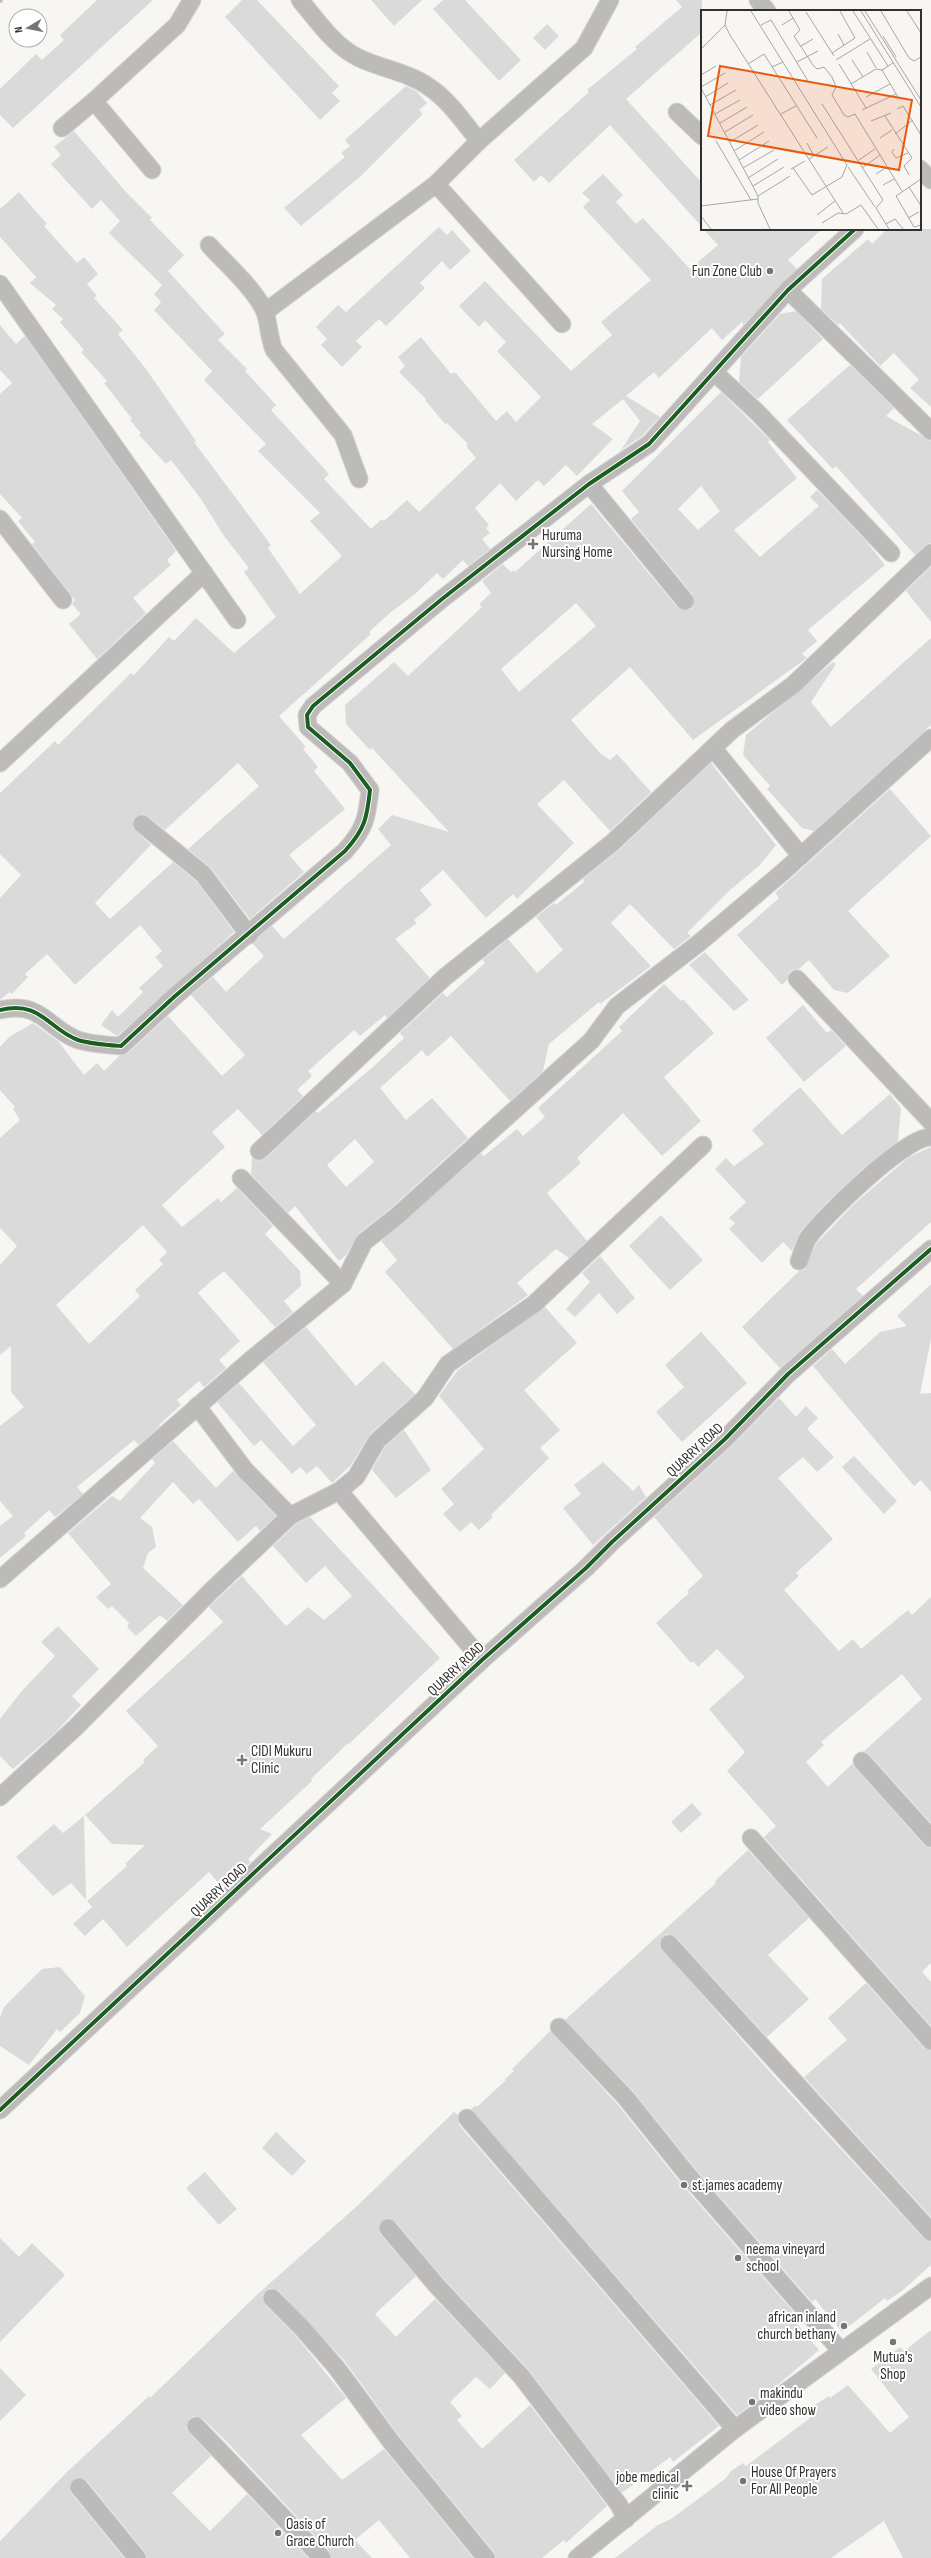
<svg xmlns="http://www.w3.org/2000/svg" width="931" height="2558" viewBox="0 0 931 2558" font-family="'Sofia Sans Condensed',sans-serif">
<rect width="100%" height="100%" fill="#f8f6f3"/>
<g fill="#dbdada" fill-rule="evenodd">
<polygon points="97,0 153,0 13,128 0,115 0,89 36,54 42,60 64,40 60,35"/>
<polygon points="242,0 257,0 339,86 332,93 340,101 320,120 225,17"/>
<polygon points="371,0 422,0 394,26"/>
<polygon points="443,0 465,0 521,60 499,81 433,9"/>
<polygon points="676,0 702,0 702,32 626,99 702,183 702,227 610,125 549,183 541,175 534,182 514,160 589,92 587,90 637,49 635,47 682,7"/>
<polygon points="547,24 559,36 545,50 533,38"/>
<polygon points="406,86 416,91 427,103 419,110 423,114 362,175 301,226 284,208 345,157 341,153 350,146 345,140"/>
<polygon points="74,131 126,192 152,218 150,220 184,255 168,271 225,334 218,340 247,369 245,371 276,405 271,410 329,474 324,479 371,529 382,519 384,521 407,500 419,512 476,458 466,446 468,444 447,423 445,424 425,400 426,399 399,372 405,366 398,357 421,337 451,374 455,372 496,421 507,411 516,422 541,397 497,351 506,342 485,320 479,327 459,306 485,281 571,371 612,335 601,322 651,280 583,207 590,200 582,193 603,174 623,195 616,202 636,224 643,218 690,269 718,245 703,229 822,229 788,260 797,269 743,325 743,321 722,340 712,328 659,378 654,372 626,396 660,417 642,436 621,450 640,421 623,399 592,424 613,439 577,476 566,465 544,486 538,480 516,501 500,483 475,508 489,525 486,528 490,533 482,539 490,549 468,566 463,560 443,579 437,573 415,594 391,612 369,632 371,634 279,716 306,747 303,749 318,767 314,771 345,809 289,855 304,872 259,911 250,919 211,868 188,849 259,786 238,763 165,830 144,814 135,817 133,828 151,845 95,903 110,919 173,862 196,881 234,932 117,1036 101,1025 112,1010 118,1017 143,992 139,988 163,966 155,957 162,951 140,925 75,985 47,954 25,974 28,977 12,994 10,992 0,1000 0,898 21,875 0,854 0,793 55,741 58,745 131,673 134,675 169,637 174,641 196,618 234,653 276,617 244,572 249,568 224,536 201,499 171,460 166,464 139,435 141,433 130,420 132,419 104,383 107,381 81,352 84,350 60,322 63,319 52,309 56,305 30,283 36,277 0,237 0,209 19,192 47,224 44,226 77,263 84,257 98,274 87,284 97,296 94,298 123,330 118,334 146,369 196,441 194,442 271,545 268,548 300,594 342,556 310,521 320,513 258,451 266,444 204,380 212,371 154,310 161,302 154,294 162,285 109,233 120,221 101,200 92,209 51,164 61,155 54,147"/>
<polygon points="439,227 447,235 452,230 471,251 450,270 442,261 420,283 425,288 386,326 379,319 356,341 362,347 342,367 321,345 327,339 316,327 338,305 346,312"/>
<polygon points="887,229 931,229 931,407 910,388 919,380 894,353 880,366 840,323 838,325 821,309 822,279 868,239 872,244"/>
<polygon points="796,311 823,339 758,399 739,382 741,357 780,314"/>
<polygon points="0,325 16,344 25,336 176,551 167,560 171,565 133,598 146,613 97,659 69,624 81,614 72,604 75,600 32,544 35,542 18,521 22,518 0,494 0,394 12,383 0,370"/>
<polygon points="850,365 894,408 886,416 931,441 931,543 924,546 915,555 836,466 833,469 787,420"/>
<path d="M721,392L770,440L768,442L797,478L734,530L760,557L819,506L810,497L817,490L866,541L885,565L808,630L817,641L802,654L807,658L693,740L630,667L571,720L600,753L610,760L617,754L651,792L610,831L564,780L537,804L574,843L517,899L513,894L486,918L443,870L420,890L432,905L414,920L417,923L395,939L430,978L387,1018L385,1015L360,1036L354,1030L308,1071L312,1076L297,1090L303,1096L262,1135L238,1109L212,1132L225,1147L162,1205L182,1227L218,1198L221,1202L237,1188L273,1226L265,1234L300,1271L301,1286L284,1301L293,1312L275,1327L224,1271L209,1283L198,1293L240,1341L219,1360L226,1368L204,1387L199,1381L177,1400L181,1405L159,1425L160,1426L139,1445L134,1440L77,1487L83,1494L55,1517L49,1510L24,1533L26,1536L0,1558V1526L13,1516L0,1501V1426L24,1407L11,1392V1346L0,1355V1265L17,1246L0,1228V1138L20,1120L13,1109L15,1107L0,1090V1047L9,1037L33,1023L58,1041L84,1075L97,1063L104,1071L119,1056L128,1053L168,1016L222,1076L245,1055L191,995L213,977L226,992L264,956L253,944L258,938L272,926L284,939L391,845L378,829L392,815L449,832L372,748L370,750L346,724L345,705L394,662L408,676L482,607L479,604L491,593L482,581L503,564L511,572L514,570L515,572L591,504L677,607L682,610L691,609L694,604L693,595L631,519L639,512L622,491ZM701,486L720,511L698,530L678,509ZM576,603L596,626L519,692L501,669ZM143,1225L167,1252L159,1260L163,1264L135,1290L140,1296L89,1344L56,1305Z"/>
<polygon points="931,567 931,622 906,591"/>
<polygon points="931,638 931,725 814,831 802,828 767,789 770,786 743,755 746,735 833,662 836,664 811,702 831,727"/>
<path d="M711,763L776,845L759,866L730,890L687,933L691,936L674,949L630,904L611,923L651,966L600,1004L599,1002L549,1044L543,1071L510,1101L451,1036L427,1057L422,1050L380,1088L406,1120L432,1098L468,1138L391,1208L358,1234L346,1255L339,1261L295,1206L288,1213L251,1174L252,1158L261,1161L266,1158L316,1111L318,1113L373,1067L404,1038L400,1033L443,993L447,997L485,963L482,960L508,939L537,973L563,950L536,917L554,903L556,905L584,882L583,879L619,850ZM355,1139L374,1162L346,1187L327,1165Z"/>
<polygon points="890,789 931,836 848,911 890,956 848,993 834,990 809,960 799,969 790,971 787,980 782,985 737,935 779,898 775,893"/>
<polygon points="705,952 749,1000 734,1011 689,965"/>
<polygon points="664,984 681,1001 683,999 714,1033 664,1077 701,1121 662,1156 623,1113 577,1158 581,1163 547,1193 587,1241 569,1258 556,1249 517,1283 528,1295 453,1349 385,1272 397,1260 381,1241 481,1153 484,1156 517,1129 523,1136 545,1117 538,1108 622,1031 619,1027"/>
<polygon points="803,1005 827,1033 831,1030 846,1046 804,1082 766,1038"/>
<polygon points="800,1087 842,1135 890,1094 901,1108 898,1141 860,1171 823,1206 800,1232 792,1251 783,1242 762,1263 729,1229 735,1223 729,1218 746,1202 715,1169 726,1158 734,1166 764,1144 752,1130"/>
<polygon points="931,1147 931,1222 856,1289 863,1296 780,1368 742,1327 799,1271 805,1269 816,1244 854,1204 909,1157"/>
<polygon points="661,1215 703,1260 670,1290 629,1246"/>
<polygon points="600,1256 635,1298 617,1314 599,1293 575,1317 566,1309 590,1282 582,1273"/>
<polygon points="931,1284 931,1339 920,1394 931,1393 931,1492 921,1480 914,1486 813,1366 832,1349 845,1364 880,1332 907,1326 897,1316"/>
<polygon points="545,1307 577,1343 524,1390 560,1430 540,1448 549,1458 491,1515 493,1517 479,1530 471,1522 460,1532 443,1514 454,1504 441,1489 484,1449 439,1396 458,1370"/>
<polygon points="306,1327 356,1386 383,1361 415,1394 370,1434 351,1465 332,1483 317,1466 307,1474 300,1467 292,1474 261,1440 254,1446 217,1402 239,1383 293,1446 316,1425 263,1362"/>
<polygon points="701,1332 747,1383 682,1442 656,1412 684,1387 665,1365"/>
<polygon points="779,1398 796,1417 806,1406 818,1418 807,1429 834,1457 817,1472 803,1457 778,1478 833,1539 796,1573 799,1576 784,1590 839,1651 853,1639 861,1649 908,1610 912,1615 931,1597 931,1823 869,1754 864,1751 922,1699 902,1674 821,1742 824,1745 806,1762 828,1787 852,1764 924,1845 931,1848 931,1963 922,1972 931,1982 931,2026 764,1837 776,1826 727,1771 745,1752 709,1709 745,1677 717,1649 698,1667 693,1661 691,1663 656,1623 689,1593 687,1591 703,1576 654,1517 732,1446"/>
<polygon points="404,1430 431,1470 396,1498 372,1470 385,1447"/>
<polygon points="173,1441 216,1488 233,1471 276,1516 260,1531 256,1526 238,1542 199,1499 193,1504 173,1482 140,1518 152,1527 156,1547 148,1553 143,1568 183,1605 167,1621 160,1615 136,1636 127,1627 129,1623 112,1606 108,1609 96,1597 111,1584 68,1533 112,1496 120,1501 155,1463 152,1459"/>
<polygon points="854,1456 897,1501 884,1514 842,1467"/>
<polygon points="603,1462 633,1491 639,1485 646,1497 593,1545 563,1508 581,1494 574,1485"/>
<polygon points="310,1517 440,1658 349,1744 348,1743 311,1779 312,1781 260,1829 272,1834 248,1859 251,1862 222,1887 209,1872 127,1947 103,1919 85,1936 73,1924 92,1907 87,1901 127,1866 125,1864 145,1845 112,1844 85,1815 145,1762 143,1760 158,1746 126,1711 223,1622 209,1607 242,1576 286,1626 308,1607 324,1620 352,1596 325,1566 306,1583 273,1546 296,1524"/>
<polygon points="58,1626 99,1669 72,1696 81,1705 55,1733 13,1769 0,1756 0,1719 21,1692 55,1656 41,1642"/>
<polygon points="692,1803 702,1814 681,1833 671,1822"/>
<polygon points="84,1816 86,1900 71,1883 53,1896 16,1857 54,1824 63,1833"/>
<polygon points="748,1850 809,1918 768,1955 809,1999 767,2037 676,1937 666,1934 660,1941 659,1946 779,2082 924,2239 931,2242 931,2265 903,2290 887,2301 885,2298 842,2332 815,2299 812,2302 694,2167 633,2091 565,2020 716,1883 715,1881"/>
<polygon points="60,1967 85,1996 80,2013 60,2032 57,2029 29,2065 0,2046 0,2017 4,2007 42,1969"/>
<polygon points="866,1983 924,2048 931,2051 931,2217 804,2077 847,2040 828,2018"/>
<polygon points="550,2031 618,2105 678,2180 797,2316 793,2319 819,2350 774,2388 737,2415 471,2109 476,2105 477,2107 506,2080 505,2079 514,2071 512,2069"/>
<polygon points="454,2112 458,2115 459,2125 719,2426 673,2462 670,2457 622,2493 528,2369 444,2279 396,2222 386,2218 379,2224 380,2234 416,2276 375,2314 396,2337 435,2299 505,2373 490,2389 476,2377 450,2402 462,2416 457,2420 482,2449 530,2405 607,2506 566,2543 564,2540 542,2558 496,2558 494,2552 400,2437 344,2360 279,2291 270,2288 262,2295 265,2305 295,2335 346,2398 301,2435 342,2480 384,2449 473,2558 410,2558 379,2520 355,2540 372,2558 332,2558 329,2551 227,2442 203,2419 194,2416 189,2419 186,2429 211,2456 172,2493 210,2531 247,2494 308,2558 147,2558 145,2552 87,2481 78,2477 70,2483 71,2493 124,2558 0,2558 0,2541 67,2472 149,2396 150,2398 260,2292 356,2207"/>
<polygon points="276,2132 306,2161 292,2176 262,2148"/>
<polygon points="205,2172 237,2209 219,2225 186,2188"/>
<polygon points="0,2238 19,2257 32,2243 65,2275 0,2342"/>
<polygon points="931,2330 931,2558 903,2558 884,2521 831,2558 615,2558 658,2525 671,2519 725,2479 731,2471 743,2463 746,2466 810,2418 805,2411 829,2396 830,2398 848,2385 890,2433 909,2417 871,2369 900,2347 904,2351"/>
<polygon points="0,2368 26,2395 0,2421"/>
</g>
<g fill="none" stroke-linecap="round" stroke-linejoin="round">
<defs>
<g id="street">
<path d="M300,0C317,20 334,46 359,58C382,69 408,72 429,87C449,100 464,123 479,141"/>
<polyline points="758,0 767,11"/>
<polyline points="677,112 702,136"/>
<polyline points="62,128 94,101"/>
<polyline points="920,169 931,180"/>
<polyline points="152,170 94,101 177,25 192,0"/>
<polyline points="436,184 562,324"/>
<path d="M209,245C226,264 255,289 265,312C269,324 269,338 274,350L343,435L359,479"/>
<polyline points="0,284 237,620"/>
<polyline points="788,290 931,431"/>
<polyline points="265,312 436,184 479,141 584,48 610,0"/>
<polyline points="714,372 758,413 891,553"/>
<polyline points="589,484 685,601"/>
<polyline points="0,519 63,600"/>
<polyline points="713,748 801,856"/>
<polyline points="0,763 204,573"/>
<polyline points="142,824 203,874 249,935"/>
<polyline points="797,979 931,1122"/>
<path d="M0,1010C41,1000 48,1029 78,1040C91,1044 107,1045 121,1046L174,997L345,851C365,829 367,818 370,790L350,763L308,727L307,715L313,706L442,599L589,484L649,444L788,290L855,229"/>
<polyline points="259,1151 445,977 612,843 732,730 793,685 931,553"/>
<polyline points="241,1178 343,1284"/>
<path d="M799,1261C802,1254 804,1245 808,1238C823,1217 907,1135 931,1137"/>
<polyline points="197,1406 245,1470 290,1516"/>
<polyline points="339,1491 482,1660"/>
<polyline points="0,1579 253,1358 343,1284 364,1242 397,1216 591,1041 617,1006 699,943 784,871 931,738"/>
<polyline points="862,1761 931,1838"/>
<polyline points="0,1797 76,1727 210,1592 290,1516 339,1491 356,1477 377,1441 425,1398 448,1364 534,1304 703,1145"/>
<polyline points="751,1838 931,2041"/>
<polyline points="669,1944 931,2232"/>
<polyline points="559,2027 626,2098 686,2173 841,2351"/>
<polyline points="0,2110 482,1660 586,1568 612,1542 725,1439 788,1374 931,1249"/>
<polyline points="467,2118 735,2429"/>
<polyline points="388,2228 437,2286 521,2376 619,2505 626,2519"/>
<polyline points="272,2298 302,2328 336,2367 392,2443 486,2558"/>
<polyline points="196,2426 322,2558"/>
<polyline points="79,2487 137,2558"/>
<polyline points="577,2558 735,2429 931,2286"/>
</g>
</defs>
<use href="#street" stroke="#d3d2d0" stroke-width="19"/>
<use href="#street" stroke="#bcbbba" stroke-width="17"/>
<polyline stroke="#bcbab8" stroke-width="3" stroke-dasharray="7 7" stroke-linecap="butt" points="0,2 2,0"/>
<defs>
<g id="cycleway">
<path d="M0,1010C41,1000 48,1029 78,1040C91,1044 107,1045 121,1046L174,997L345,851C365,829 367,818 370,790L350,763L308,727L307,715L313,706L442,599L589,484L649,444L788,290L855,229"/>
<polyline points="0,2110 482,1660 586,1568 612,1542 725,1439 788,1374 931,1249"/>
</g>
</defs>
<use href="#cycleway" stroke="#fff" stroke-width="6"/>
<use href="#cycleway" stroke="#1b5e20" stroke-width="4"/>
</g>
<g fill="#777573" stroke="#fff" stroke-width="1.5">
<circle cx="770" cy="271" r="4"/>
<path d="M531 538h4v4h4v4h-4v4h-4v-4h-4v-4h4z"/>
<path d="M240 1754h4v4h4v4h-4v4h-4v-4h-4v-4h4z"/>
<circle cx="684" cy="2185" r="4"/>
<circle cx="738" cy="2258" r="4"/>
<circle cx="844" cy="2326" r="4"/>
<circle cx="893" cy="2342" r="4"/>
<circle cx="752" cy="2402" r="4"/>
<circle cx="743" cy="2481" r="4"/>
<path d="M685 2480h4v4h4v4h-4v4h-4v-4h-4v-4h4z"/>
<circle cx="278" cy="2533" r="4"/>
</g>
<g text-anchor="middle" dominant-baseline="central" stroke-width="4" stroke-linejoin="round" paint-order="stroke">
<g font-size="15" fill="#31302e" stroke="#fff" text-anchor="start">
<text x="762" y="271" text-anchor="end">Fun Zone Club</text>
<text x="542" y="535">Huruma<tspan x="542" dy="17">Nursing Home</tspan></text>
<text x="251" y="1751">CIDI Mukuru<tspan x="251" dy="17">Clinic</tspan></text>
<text x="692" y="2185">st.james academy</text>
<text x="746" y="2249">neema vineyard<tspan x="746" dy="17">school</tspan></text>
<text x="836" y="2317" text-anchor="end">african inland<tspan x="836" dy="17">church bethany</tspan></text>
<text x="893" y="2357" text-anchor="middle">Mutua's<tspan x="893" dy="17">Shop</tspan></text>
<text x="760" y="2393">makindu<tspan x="760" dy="17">video show</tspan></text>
<text x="751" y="2472">House Of Prayers<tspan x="751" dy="17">For All People</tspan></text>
<text x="679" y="2477" text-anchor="end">jobe medical<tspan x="679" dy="17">clinic</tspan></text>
<text x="286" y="2524">Oasis of<tspan x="286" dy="17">Grace Church</tspan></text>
</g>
<g font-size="15" fill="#31302e" stroke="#fff">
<text transform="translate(695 1450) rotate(-43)">QUARRY ROAD</text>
<text transform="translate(456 1669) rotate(-43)">QUARRY ROAD</text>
<text transform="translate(219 1890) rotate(-43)">QUARRY ROAD</text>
</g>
</g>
<g transform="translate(701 10)">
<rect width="220" height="220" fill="#f8f6f3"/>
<path fill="none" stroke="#a8a7a4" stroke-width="1" d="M26,1L24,15L29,25L142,203M50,1L146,155L141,167L111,185L92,158M88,1L99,20L93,26L112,55L116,59L123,57L131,67L135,77L131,85L143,105L147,107L154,104L201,181M152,1L187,56M160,1L220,97M164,1L220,90M180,1L208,48L213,51L220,47M206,1L220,23M105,2L133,46M60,15L70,10L107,71M81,15L92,8M137,24L143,35M182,26L195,47M100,36L112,29M0,39L24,15M166,42L175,58M131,43L154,28L139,1M135,50L169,29M151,50L162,67M96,52L117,41M47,54L63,44L116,128M138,54L165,98M71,57L82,52M181,60L197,87M0,65L15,56M150,74L175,59L181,60L192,53M0,77L24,63M0,78L57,186V193L69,219M4,87L27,73M165,87L189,74M121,94L182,190L175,198L188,219M9,95L35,80M196,99L202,96L220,125M161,100L195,84M14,104L39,90M80,104L95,96M184,106L211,148L203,156L208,165M170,111L190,103M19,113L46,97M24,122L52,105M194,124L212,110M179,128L191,120M15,131L50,190M29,132L57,115M106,133L113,146M193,139L191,142L195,148L207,143M33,141L63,122M108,149L127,137M38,150L68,131M158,150L174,139M147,157L174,197M42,158L73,140M161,158L179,145M90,159L104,151M175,164L186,157M47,168L77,149M220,169L195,186L213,217L220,215M182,175L193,169M52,176L83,157M208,177L220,196M57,186L89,166M0,196L57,189M116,205L134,191M0,206L10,219M207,208L218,202M121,213L137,203L145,204L160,195L177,219M185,214L194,209L202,219"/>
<path fill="#e8590c" fill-opacity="0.15" stroke="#e8590c" stroke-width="2" d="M19,56L211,90L198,160L7,126Z"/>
<rect width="220" height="220" fill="none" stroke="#31302e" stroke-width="2"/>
</g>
<g transform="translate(28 28) rotate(260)"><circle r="19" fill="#ffffff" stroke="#adacab"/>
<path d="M0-3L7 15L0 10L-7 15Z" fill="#777573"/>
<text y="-6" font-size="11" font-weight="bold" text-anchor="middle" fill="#31302e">N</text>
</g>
</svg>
